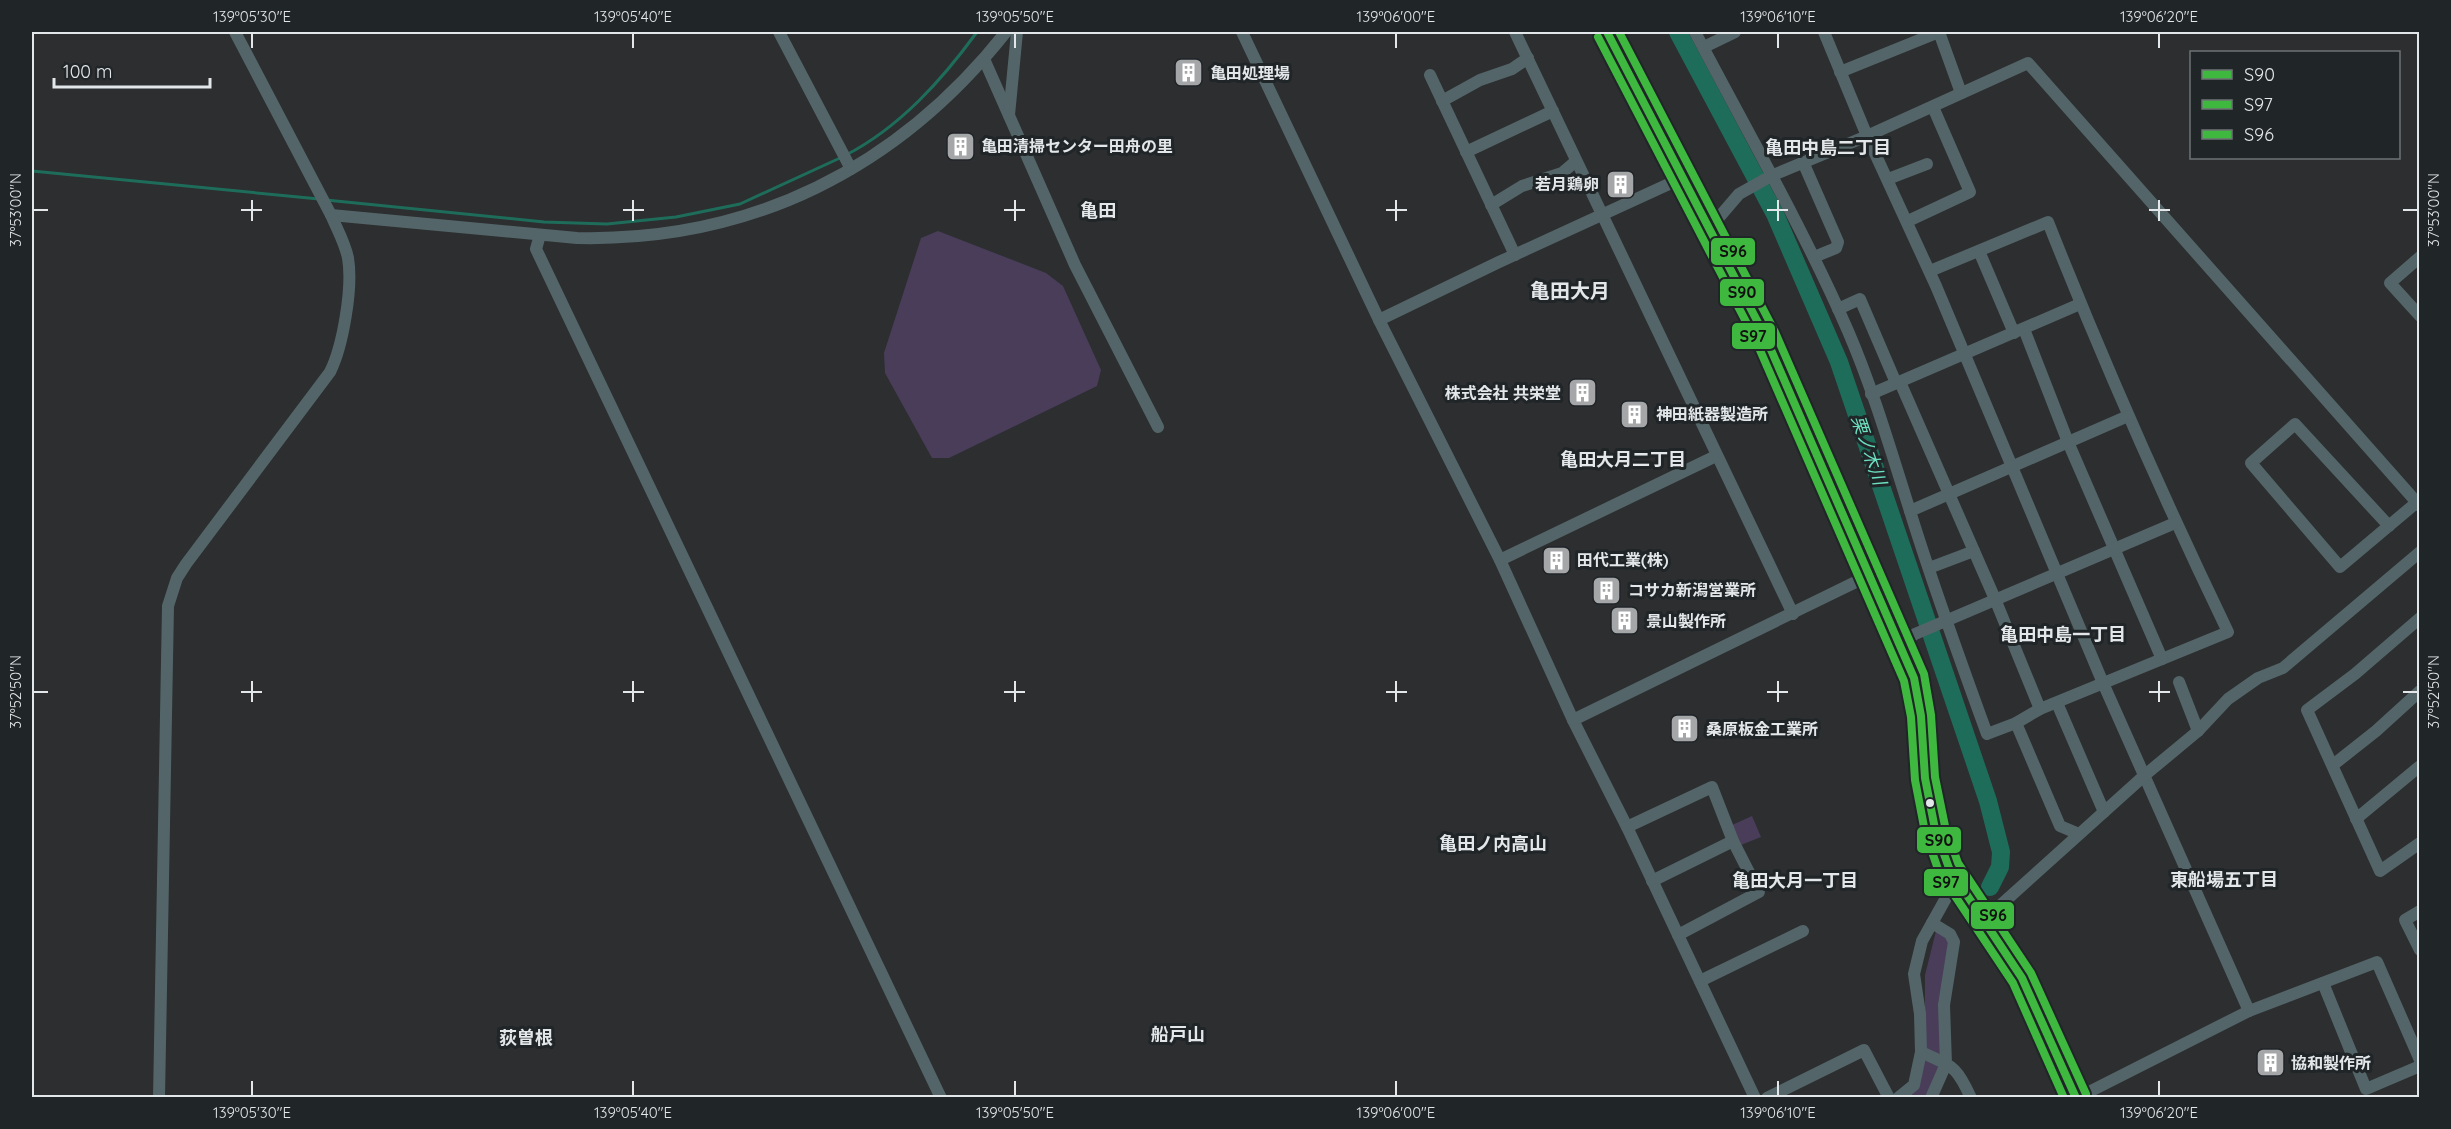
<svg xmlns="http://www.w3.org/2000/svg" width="2451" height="1129" viewBox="0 0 2451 1129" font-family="Quicksand,'Noto Sans JP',sans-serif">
<rect width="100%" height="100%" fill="#2c2e30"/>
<g fill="#493d5a">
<polygon points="938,231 1046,273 1063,286 1101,370 1097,386 949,458 932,458 885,373 884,353 921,238"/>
<polygon points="1752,816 1761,837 1741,845 1732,825"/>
<polygon points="1936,931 1946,936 1951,946 1940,1068 1926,1097 1903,1098 1925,1046 1925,975"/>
</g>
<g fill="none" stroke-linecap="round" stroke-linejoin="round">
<g stroke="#1e6d5b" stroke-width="3">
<path d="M846,155C900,127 942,80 977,32"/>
<polyline points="32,171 319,199"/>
<polyline points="326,200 544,222 607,224 676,217 740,204 840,158"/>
</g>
<polyline stroke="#1e6d5b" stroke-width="18" points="1678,32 1775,214 1839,362 1988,801 2001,852 2000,867 1990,887"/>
<g stroke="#536568" stroke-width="12">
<polyline points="779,32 851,169"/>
<polyline points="1242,32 1379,320 1500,560 1573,720 1627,827 1755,1098"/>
<polyline points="1515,32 1793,614"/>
<path d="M1695,32C1747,131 1803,228 1848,331C1873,389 1891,451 1910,511C1933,586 1960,660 1987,734L2016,723L2040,709L2228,632C2163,497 2103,361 2048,222L1930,271"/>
<polyline points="1824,32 1867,136 1936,286 2103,683 2249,1011"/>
<polyline points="1939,32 1961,93"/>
<polyline points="1704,47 1735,32"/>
<polyline points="984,59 1075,265 1158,427"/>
<polyline points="1840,72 1939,32"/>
<polyline points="1430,75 1515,255"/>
<polyline points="1442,101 1480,80 1512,69 1528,58"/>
<polyline points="1009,115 1017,32"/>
<polyline points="1466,152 1553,111"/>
<polyline points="1803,162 1838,242 1836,248 1814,257"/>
<polyline points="1888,179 1927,164"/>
<polyline points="1491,205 1522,186 1562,173 1576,161"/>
<path d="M331,215L577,238C752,242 898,168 1006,32"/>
<polyline points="1908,221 1970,192 1933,107"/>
<polyline points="1709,229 1739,194 1771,176 1867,136 2028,63 2420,506"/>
<polyline points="540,235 536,249 941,1098"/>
<polyline points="1979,251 2014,333"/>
<polyline points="2420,257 2390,283 2420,316"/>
<polyline points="1838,309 1860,299 1896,383"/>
<polyline points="1379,320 1499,262 1682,178"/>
<polyline points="2024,329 2068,442 2162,659"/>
<polyline points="1900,382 1995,599 2040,709"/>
<polyline points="1871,394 2080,304"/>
<polyline points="1910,511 2128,416"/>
<polyline points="2389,526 2295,424 2251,463 2340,567 2416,503"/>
<polyline points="1500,560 1716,456"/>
<polyline points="1929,568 1974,551"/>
<polyline points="2420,618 2355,674 2307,710 2380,871 2420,843"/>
<polyline points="1900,644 1915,634 2175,523"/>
<polyline points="2179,682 2198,731"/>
<polyline points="2057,703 2104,812"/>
<polyline points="1573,720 1868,576"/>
<polyline points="2016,723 2060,826 2079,834"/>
<polyline points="2333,765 2376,731 2420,691"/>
<polyline points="2356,819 2420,766"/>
<polyline points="1627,827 1712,787 1733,841 1759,892 1678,935"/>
<polyline points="1652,881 1733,841"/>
<polyline points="2420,911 2405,920 2420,950"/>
<polyline points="1984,920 2145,775 2198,731 2228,699 2258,678 2283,668 2420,552"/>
<polyline points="1700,981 1803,931"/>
<polyline points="2323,983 2366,1089 2420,1066"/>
<path d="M1921,1052C1953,1067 1956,1065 1971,1098"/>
<path d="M159,1098L168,606L177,578L186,564L330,372C343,346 353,287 348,258C345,243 337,229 331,215L235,32"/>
<polyline points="1767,1098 1864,1050 1889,1098"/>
<polyline points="1898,1098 1914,1085 1921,1052 1920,1014 1914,974 1922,941 1956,880"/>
<polyline points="1931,1098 1946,1064 1944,1005 1954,942 1950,934 1932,923"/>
<polyline points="2077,1098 2249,1011 2377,962 2420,1060"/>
</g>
<polyline stroke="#4e6d71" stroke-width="15" points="1607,32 1765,336 1914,678 1921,716 1925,778 1935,829 1949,868 2022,978 2076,1098"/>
<defs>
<polyline id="bus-1" points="1607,32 1765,336 1914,678 1921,716 1925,778 1935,829 1949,868 2022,978 2076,1098"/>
<polyline id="bus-2" points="1598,37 1756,341 1904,681 1911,717 1915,780 1925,832 1939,872 2013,983 2064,1098"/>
<polyline id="bus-3" points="1619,32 1775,332 1924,674 1931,715 1935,777 1945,826 1958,863 2031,973 2086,1094"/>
</defs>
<use href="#bus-1" stroke="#202528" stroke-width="12"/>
<use href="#bus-2" stroke="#202528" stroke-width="12"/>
<use href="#bus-3" stroke="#202528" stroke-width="12"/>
<use href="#bus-1" stroke="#3eb83e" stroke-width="8"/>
<use href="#bus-2" stroke="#3eb83e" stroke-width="8"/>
<use href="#bus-3" stroke="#3eb83e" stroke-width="8"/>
</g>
<path fill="none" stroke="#e4e7e9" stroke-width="2" d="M252,33V48M633,33V48M1015,33V48M1396,33V48M1778,33V48M2159,33V48M252,200V221M633,200V221M1015,200V221M1396,200V221M1778,200V221M2159,200V221M33,210H48M241,210H262M623,210H644M1004,210H1025M1386,210H1407M1767,210H1788M2149,210H2170M2403,210H2418M252,681V702M633,681V702M1015,681V702M1396,681V702M1778,681V702M2159,681V702M33,692H48M241,692H262M623,692H644M1004,692H1025M1386,692H1407M1767,692H1788M2149,692H2170M2403,692H2418M252,1081V1096M633,1081V1096M1015,1081V1096M1396,1081V1096M1778,1081V1096M2159,1081V1096"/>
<defs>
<symbol id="building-square" viewBox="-11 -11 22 22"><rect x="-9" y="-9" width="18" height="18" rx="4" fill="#a4a6a8" stroke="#202528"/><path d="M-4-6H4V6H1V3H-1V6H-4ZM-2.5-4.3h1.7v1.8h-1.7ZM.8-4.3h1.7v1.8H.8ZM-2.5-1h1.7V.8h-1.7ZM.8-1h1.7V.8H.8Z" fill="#fff"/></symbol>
</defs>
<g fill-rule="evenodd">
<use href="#building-square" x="1172" y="56" width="33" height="33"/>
<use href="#building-square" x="944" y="130" width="33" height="33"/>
<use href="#building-square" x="1604" y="168" width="33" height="33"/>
<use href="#building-square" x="1566" y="376" width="33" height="33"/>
<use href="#building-square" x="1618" y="398" width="33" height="33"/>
<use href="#building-square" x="1540" y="544" width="33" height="33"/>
<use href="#building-square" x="1590" y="574" width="33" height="33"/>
<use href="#building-square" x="1608" y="604" width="33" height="33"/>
<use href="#building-square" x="1668" y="712" width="33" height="33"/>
<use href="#building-square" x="2254" y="1046" width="33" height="33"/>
</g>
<circle fill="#e4e7e9" stroke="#202528" stroke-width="2" cx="1930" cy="803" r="5"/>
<g text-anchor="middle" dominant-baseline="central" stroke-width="6" stroke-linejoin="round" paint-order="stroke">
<g font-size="16" font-weight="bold" fill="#e4e7e9" stroke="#202528" text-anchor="start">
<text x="1210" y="73">亀田処理場</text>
<text x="981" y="146">亀田清掃センター田舟の里</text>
<text x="1599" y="184" text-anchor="end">若月鶏卵</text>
<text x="1561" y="393" text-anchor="end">株式会社 共栄堂</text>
<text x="1656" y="414">神田紙器製造所</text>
<text x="1577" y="560">田代工業(株)</text>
<text x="1628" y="590">コサカ新潟営業所</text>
<text x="1646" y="621">景山製作所</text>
<text x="1706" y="729">桑原板金工業所</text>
<text x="2291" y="1063">協和製作所</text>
</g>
<g font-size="18" font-weight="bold" fill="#e4e7e9" stroke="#202528">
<text x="1828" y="147">亀田中島二丁目</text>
<text x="1098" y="210">亀田</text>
<text x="1623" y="459">亀田大月二丁目</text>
<text x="2063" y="634">亀田中島一丁目</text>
<text x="1493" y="843">亀田ノ内高山</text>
<text x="2224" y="879">東船場五丁目</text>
<text x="1795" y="880">亀田大月一丁目</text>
<text x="1178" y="1034">船戸山</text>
<text x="526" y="1037">荻曽根</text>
</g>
<g font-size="18" font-style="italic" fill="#6ce0c0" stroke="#202528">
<text transform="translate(1869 450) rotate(71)">栗ノ木川</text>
</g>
<g font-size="20" font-weight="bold" fill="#e4e7e9" stroke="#202528">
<text x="1570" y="290">亀田大月</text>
</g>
</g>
<g stroke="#202528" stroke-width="2">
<rect x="1710" y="237" width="46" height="29" rx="6" fill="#3eb83e"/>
<rect x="1719" y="278" width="46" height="29" rx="6" fill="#3eb83e"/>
<rect x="1731" y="322" width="45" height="28" rx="6" fill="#3eb83e"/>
<rect x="1916" y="826" width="46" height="28" rx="6" fill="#3eb83e"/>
<rect x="1923" y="868" width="46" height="29" rx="6" fill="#3eb83e"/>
<rect x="1970" y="901" width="45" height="29" rx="6" fill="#3eb83e"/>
</g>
<g font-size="16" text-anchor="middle" font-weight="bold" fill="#111">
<text x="1733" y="257">S96</text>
<text x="1742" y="298">S90</text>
<text x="1753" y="342">S97</text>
<text x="1939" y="846">S90</text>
<text x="1946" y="888">S97</text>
<text x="1993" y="921">S96</text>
</g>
<rect width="2451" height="1129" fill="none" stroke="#202528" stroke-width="66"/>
<rect x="2190" y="51" width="210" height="108" fill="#202528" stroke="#6e7375" stroke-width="1.5"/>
<rect x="2202" y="70" width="30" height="9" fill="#3eb83e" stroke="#6e7375" stroke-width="1.5"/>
<text x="2244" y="81" font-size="18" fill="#e4e7e9">S90</text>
<rect x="2202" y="100" width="30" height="9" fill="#3eb83e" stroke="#6e7375" stroke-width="1.5"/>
<text x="2244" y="111" font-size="18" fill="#e4e7e9">S97</text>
<rect x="2202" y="130" width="30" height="9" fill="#3eb83e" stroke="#6e7375" stroke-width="1.5"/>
<text x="2244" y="141" font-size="18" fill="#e4e7e9">S96</text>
<path d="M54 78v9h156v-9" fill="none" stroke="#e4e7e9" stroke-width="3"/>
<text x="63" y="78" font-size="18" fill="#e4e7e9" stroke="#202528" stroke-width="4.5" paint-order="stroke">100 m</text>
<rect x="33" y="33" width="2385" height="1063" fill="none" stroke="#e4e7e9" stroke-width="2"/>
<g font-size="15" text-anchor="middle" fill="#e4e7e9">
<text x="252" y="22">139°05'30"E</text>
<text x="633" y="22">139°05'40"E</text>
<text x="1015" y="22">139°05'50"E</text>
<text x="1396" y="22">139°06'00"E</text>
<text x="1778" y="22">139°06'10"E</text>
<text x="2159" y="22">139°06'20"E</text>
<text transform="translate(16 210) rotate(-90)" y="5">37°53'00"N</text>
<text transform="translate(2434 210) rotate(-90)" y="5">37°53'00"N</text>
<text transform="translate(16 692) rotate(-90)" y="5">37°52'50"N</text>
<text transform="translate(2434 692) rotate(-90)" y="5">37°52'50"N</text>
<text x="252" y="1118">139°05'30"E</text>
<text x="633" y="1118">139°05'40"E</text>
<text x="1015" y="1118">139°05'50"E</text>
<text x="1396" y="1118">139°06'00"E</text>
<text x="1778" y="1118">139°06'10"E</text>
<text x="2159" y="1118">139°06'20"E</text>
</g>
</svg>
